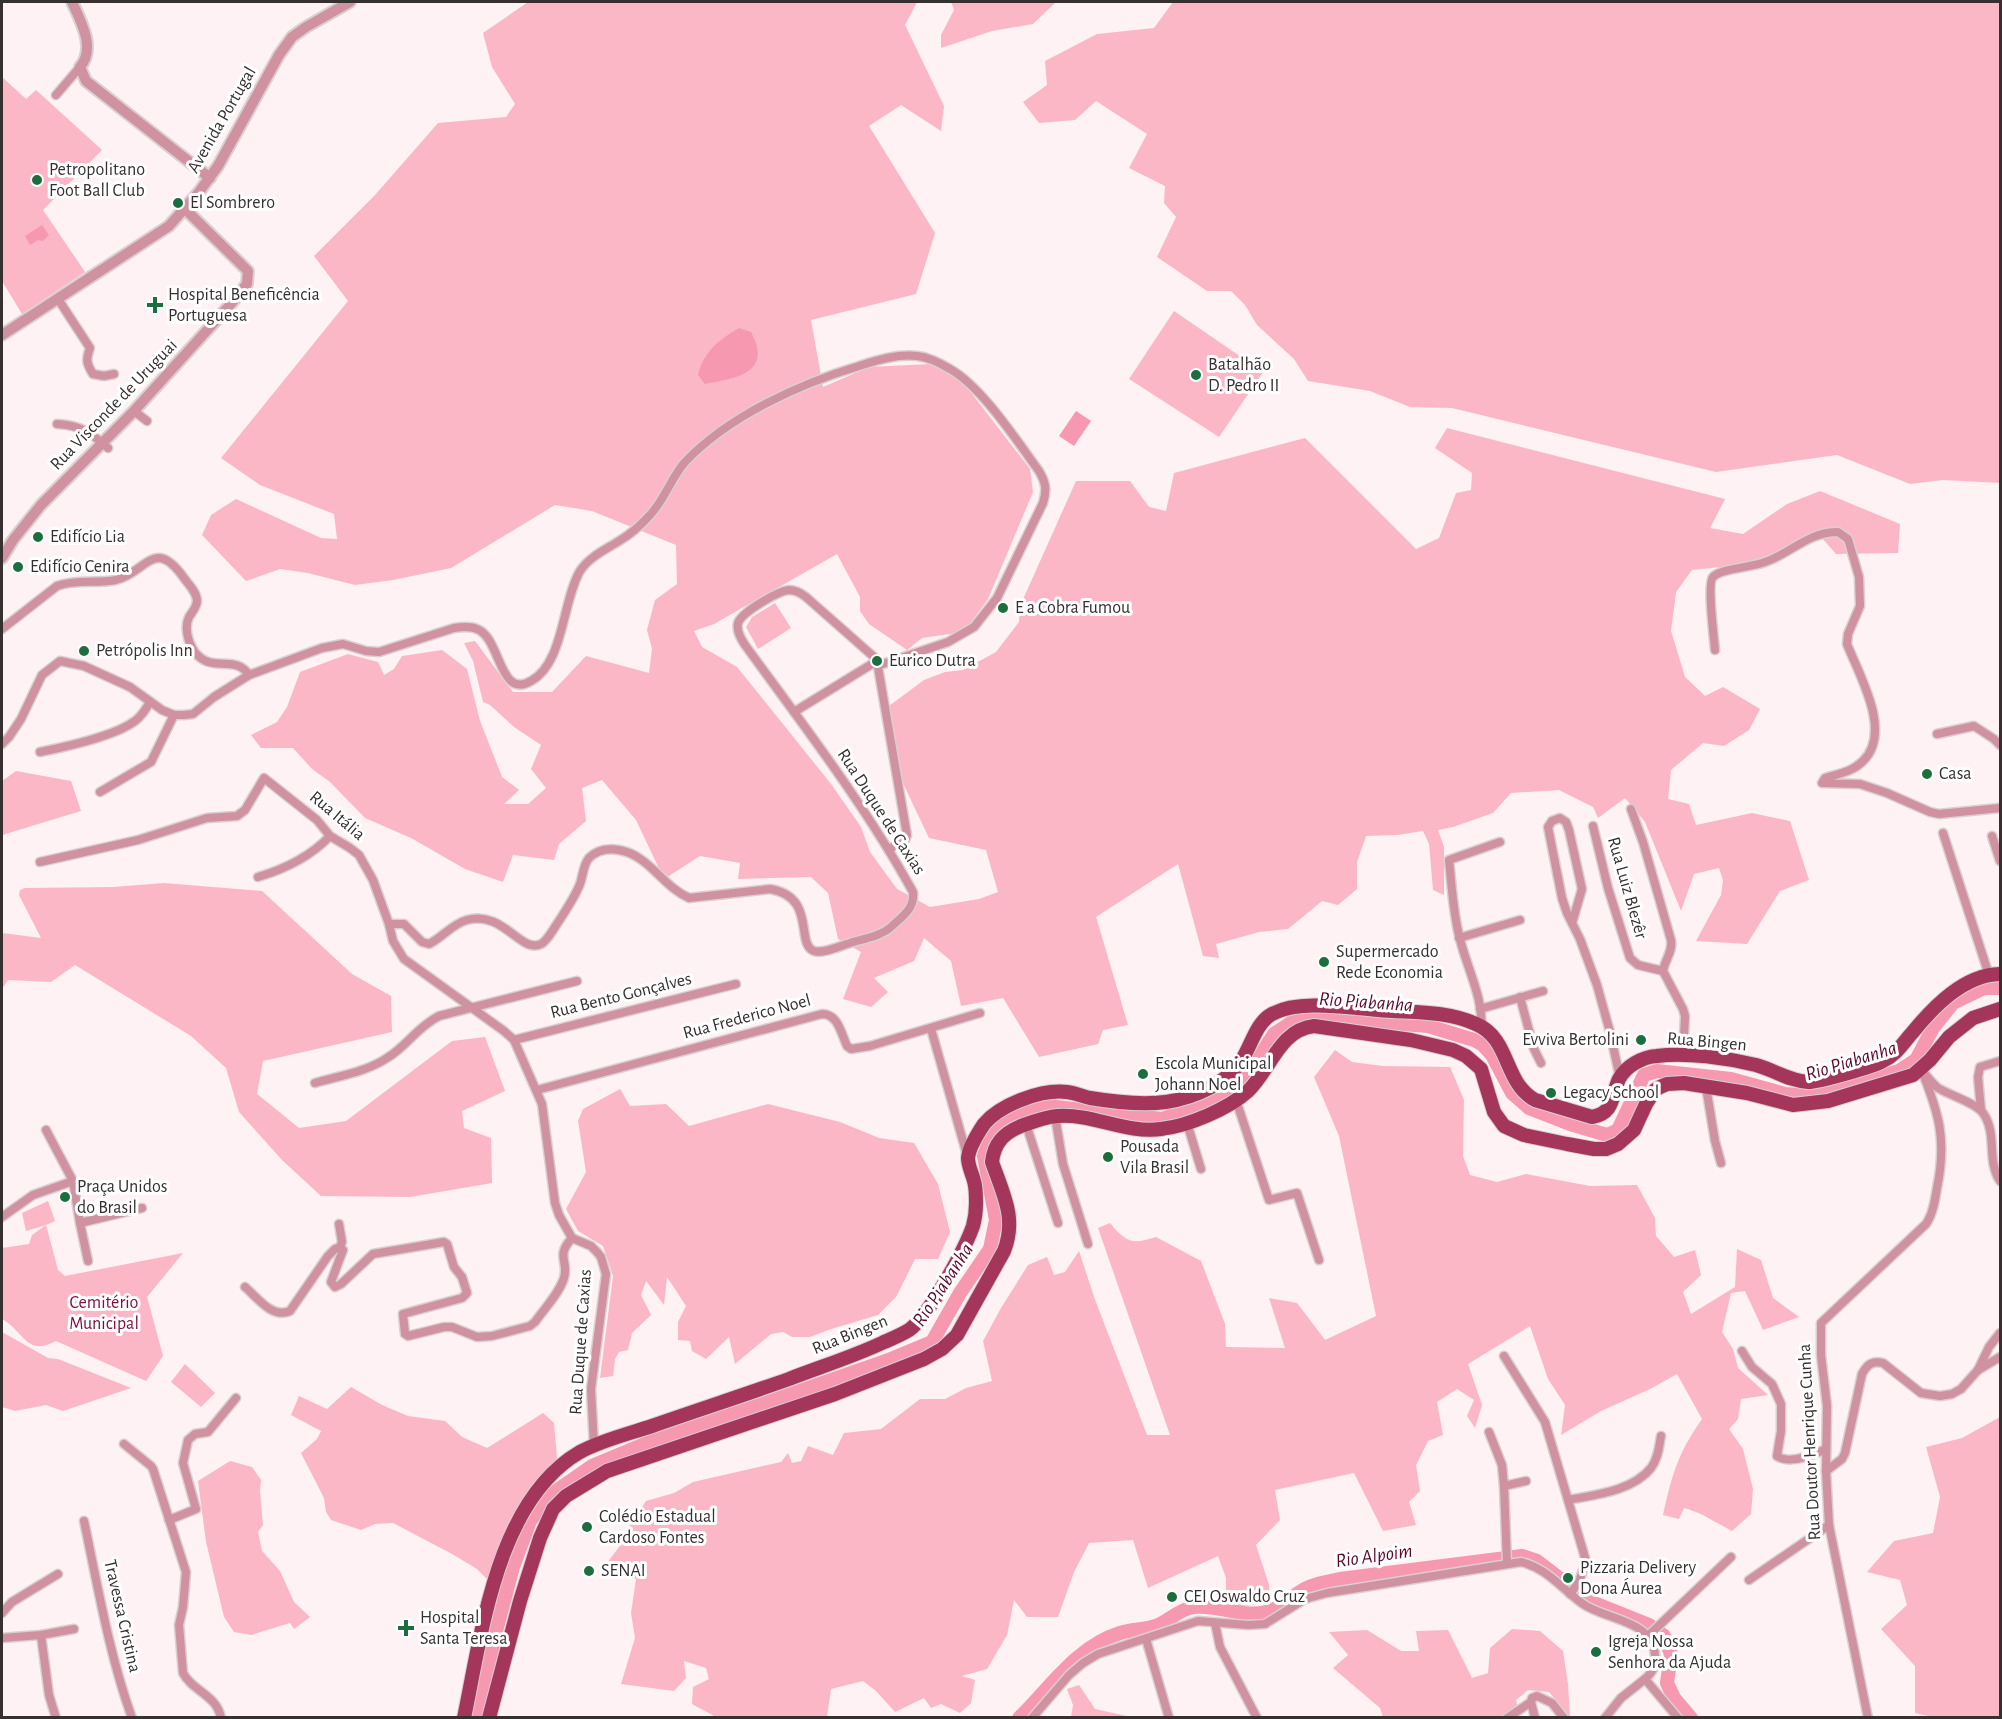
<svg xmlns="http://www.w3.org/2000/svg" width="2002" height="1719" viewBox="0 0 2002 1719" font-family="'Alegreya Sans',sans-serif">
<rect width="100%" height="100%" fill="#fef2f4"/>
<g fill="#fcb7c7">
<polygon points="528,2 917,2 905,25 944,106 941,131 901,105 869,126 935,233 916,294 811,320 823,387 869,367 930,364 959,377 1030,469 1033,492 988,599 964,632 922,638 907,650 869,624 860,611 860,597 837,554 714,624 694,631 702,647 737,667 831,784 861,827 870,852 897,889 930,907 979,899 998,892 986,850 929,838 900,777 889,706 924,680 945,672 963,670 996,652 1019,622 1020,606 1076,481 1130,481 1149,507 1166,511 1174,473 1305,438 1416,549 1439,538 1456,493 1471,490 1472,473 1435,448 1447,428 1725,499 1710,528 1743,534 1787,504 1820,491 1900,524 1898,553 1836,554 1821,537 1740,565 1692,570 1676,592 1671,631 1685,677 1705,696 1723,687 1760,709 1749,730 1724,746 1703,743 1671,770 1668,799 1689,804 1696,825 1752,813 1790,821 1809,880 1780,891 1747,944 1696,941 1721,895 1723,880 1719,868 1694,874 1681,911 1645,822 1625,798 1598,818 1593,807 1559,790 1511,793 1493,813 1453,827 1438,830 1444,847 1444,895 1433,890 1429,844 1423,831 1398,835 1366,836 1357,862 1357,889 1338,905 1322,901 1288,929 1259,932 1216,944 1219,958 1203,956 1178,864 1096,917 1128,1025 1103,1030 1098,1044 1039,1057 1003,998 961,1006 951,961 924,938 914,961 874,978 888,992 871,1007 843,999 861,952 838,939 828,893 811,877 738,879 740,863 700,856 664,879 636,820 602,780 582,788 586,821 559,844 554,860 513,855 503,882 465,869 411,838 365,818 330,782 312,769 293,748 261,748 251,735 277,722 287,707 300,672 348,654 378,662 384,675 394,669 402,656 442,650 467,669 480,721 502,777 519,790 504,804 528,804 546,788 531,769 541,745 514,727 490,705 483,702 473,661 464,643 475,641 513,692 552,692 586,656 649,673 652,649 647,630 655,600 677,584 676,545 592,511 555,505 451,568 393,580 355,585 308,573 280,569 246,581 202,535 211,515 236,499 321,538 337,539 334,514 260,485 221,458 348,301 314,256 375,195 438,123 506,117 515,104 492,67 483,33"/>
<polygon points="951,2 1056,2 1033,24 992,31 941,48 941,35 954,10"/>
<polygon points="1173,2 2000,2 2000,483 1943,480 1910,484 1837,455 1716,472 1452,408 1410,407 1370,391 1308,381 1294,359 1257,325 1245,305 1231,291 1207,291 1157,257 1176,217 1164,203 1165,186 1129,168 1147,134 1096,101 1075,120 1039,123 1023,102 1047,85 1045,61 1097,34 1154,28"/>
<polygon points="2,77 26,99 36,90 102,150 43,210 85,272 22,314 2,281"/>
<polygon points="1174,311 1263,372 1219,437 1129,379"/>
<polygon points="775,603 791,628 758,649 746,627 752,617"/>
<polygon points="16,771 71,781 81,811 2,835 2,781"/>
<polygon points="164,883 262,891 352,974 391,996 392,1032 263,1061 257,1094 299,1128 346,1121 452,1041 485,1037 505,1091 462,1111 464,1128 491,1138 492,1183 410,1197 321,1196 282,1160 239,1112 226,1068 191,1036 75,965 51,982 8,980 2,989 2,933 41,938 19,895 20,890 25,888 113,887"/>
<path d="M1335,1050L1352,1062L1383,1066L1450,1067L1464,1100L1463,1156L1470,1175L1497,1182L1526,1174L1590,1186L1637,1185L1655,1218L1656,1236L1674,1257L1695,1250L1701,1275L1683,1292L1691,1314L1735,1287L1737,1249L1761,1260L1773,1298L1799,1317L1763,1330L1745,1291L1731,1293L1722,1332L1733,1349L1738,1368L1768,1395L1741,1399L1738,1419L1729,1429L1743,1449L1753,1489L1751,1514L1732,1531C1716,1523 1701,1512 1684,1508L1679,1519L1663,1515C1672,1474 1678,1453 1702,1419L1677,1374L1650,1389L1601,1411L1561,1435L1565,1405L1548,1379L1530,1326L1468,1364L1482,1405L1475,1428L1467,1416L1474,1400L1457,1389L1437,1402L1443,1435L1428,1441L1416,1465L1420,1491L1409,1502L1416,1525L1383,1531L1354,1473L1275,1490L1280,1520L1256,1545L1269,1585V1603L1226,1608V1578L1218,1556L1148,1588L1133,1540L1089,1543L1074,1572L1058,1617H1027L1014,1600L1007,1635L987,1669L962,1676L975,1680L971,1703L960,1713L941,1704L931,1708L924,1698L895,1712L876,1691L863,1681L831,1689L827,1716L830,1717H716L692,1704L693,1687L709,1679L706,1668L684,1661L686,1678L674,1691L621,1684L635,1638L631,1613L636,1579L607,1563L619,1547L627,1530L646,1501L674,1493L693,1482L781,1462L788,1453L792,1463L801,1461L808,1446L833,1455L844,1433L881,1429L920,1399H945L966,1388L992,1381L983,1341L1001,1308L1028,1265L1047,1257L1054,1275L1065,1272L1079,1251L1094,1297L1147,1435H1170L1098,1228L1110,1223C1126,1242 1131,1245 1156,1237L1201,1261L1225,1324L1226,1347L1285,1348L1269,1298L1297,1303L1325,1340L1376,1316L1339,1136L1314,1077Z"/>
<polygon points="620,1089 630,1106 666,1104 689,1126 768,1104 840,1122 879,1138 914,1143 938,1184 950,1232 938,1259 915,1259 896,1297 878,1315 828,1330 810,1337 792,1337 783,1332 771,1334 735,1364 729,1337 706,1359 692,1351 690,1341 678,1340 678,1322 686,1306 667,1277 664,1305 646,1281 641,1295 651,1315 632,1333 628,1350 619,1352 615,1359 613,1376 600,1378 613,1276 603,1246 578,1231 566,1209 586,1172 578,1121 583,1109"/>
<path d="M48,1201L55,1221L46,1225L58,1270L65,1276L183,1253L147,1297L163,1356L146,1381L56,1341C26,1357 25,1332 2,1319V1248L29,1244L32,1235L46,1225L26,1231L22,1213Z"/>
<polygon points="2,1332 48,1358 58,1359 131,1388 63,1411 46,1405 15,1411 2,1407"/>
<polygon points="185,1364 215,1393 201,1407 171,1382"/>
<polygon points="351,1387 382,1405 408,1416 445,1421 462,1437 487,1448 543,1413 554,1423 557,1458 519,1505 489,1581 477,1569 452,1554 393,1523 375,1524 361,1530 331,1520 326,1512 324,1498 301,1453 317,1439 321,1431 291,1415 299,1396 327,1409"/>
<polygon points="2000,1417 2000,1717 1932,1717 1915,1713 1915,1666 1881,1629 1907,1605 1900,1580 1867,1572 1894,1541 1933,1533 1940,1497 1926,1447 1962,1438"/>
<polygon points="230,1461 252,1467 261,1480 260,1491 263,1525 258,1532 262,1551 280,1571 294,1602 310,1617 294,1629 290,1623 251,1635 234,1632 224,1617 206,1542 198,1481"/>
<polygon points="1512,1629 1540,1631 1563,1651 1568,1684 1570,1717 1549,1692 1528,1690 1516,1700 1520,1717 1383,1717 1380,1708 1333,1668 1348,1655 1329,1632 1367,1630 1401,1651 1419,1651 1416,1631 1448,1630 1472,1678 1488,1673 1490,1648"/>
<polygon points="1079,1685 1095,1709 1131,1717 1071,1717 1073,1705 1067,1689"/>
</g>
<g fill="#f598b0">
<polygon points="42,225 49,235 43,241 38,240 30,245 25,236"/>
<path d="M739,328L751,332C773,373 737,378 705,384L698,375C704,351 719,340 739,328Z"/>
<polygon points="1076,411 1091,421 1074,446 1059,436"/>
</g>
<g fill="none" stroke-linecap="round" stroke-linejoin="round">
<g stroke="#f598b0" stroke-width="14">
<polyline points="475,1718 483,1691 495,1635 513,1567 530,1521 549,1496 592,1466 652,1441 757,1406 891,1359 932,1342 960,1293 990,1249 996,1220 984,1156 992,1133 1018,1115 1047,1106 1162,1119 1211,1101 1245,1079 1274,1034 1291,1023 1310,1017 1428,1026 1474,1040 1483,1045 1492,1055 1512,1093 1529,1108 1570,1124 1607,1135 1618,1130 1644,1075 1657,1071 1731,1079 1785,1094 1811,1096 1899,1071 1916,1060 1933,1028 1953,1003 1984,988 2000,988"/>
<path d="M1019,1718C1051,1687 1076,1647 1120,1633C1132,1629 1144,1630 1156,1626C1169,1621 1178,1610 1193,1607C1217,1604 1241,1618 1266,1612C1282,1608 1293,1594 1309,1587C1318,1583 1330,1581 1340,1579L1522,1556L1537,1561L1589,1601L1649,1625L1664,1636L1671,1654L1667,1683L1674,1698L1691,1718"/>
</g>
<defs>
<g id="minor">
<polyline points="56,95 80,67"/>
<path d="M58,299L90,348C86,359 86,363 93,374L104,376L114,374"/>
<polyline points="134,411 147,421"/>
<path d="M57,424C81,425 91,433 108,448"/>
<path d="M2,629L57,586C76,579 96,584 116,580C147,572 154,536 184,578C188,584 197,592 197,601C197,607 192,612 189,617C184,627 188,642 194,651C211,675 235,653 249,675"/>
<path d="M1715,650C1714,638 1707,583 1713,577C1719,569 1751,567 1762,563C1790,555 1806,532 1838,532L1848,539L1859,577L1860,606L1848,634L1847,644C1859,675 1893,732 1863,761C1852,772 1838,774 1825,778L1822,783L1860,784L1887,793L1930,812L1939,814L2000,808"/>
<polyline points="878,667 907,835 905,840 889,849"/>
<polyline points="794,712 872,664"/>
<polyline points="1937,734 1974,726 1994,739 2000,745"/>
<path d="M2,744L9,737L21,719L42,675L60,661L84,666L130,687L162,710L174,715H184L193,714L214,697L249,675L322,648L343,644L366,651L379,652L454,628C461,627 470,626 477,629C501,638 499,700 531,681C564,663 562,602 580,571C589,557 605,550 619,541C631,534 641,525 650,515C665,499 671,478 685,462C729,416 799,384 859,366C877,360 897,354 917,356C928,357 940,363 950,369C982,387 1017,441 1039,471C1046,483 1047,490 1043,503L997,598L974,627L948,642L883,664"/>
<path d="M40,752C65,747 115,736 135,721C142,716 146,709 150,702"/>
<polyline points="100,792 151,762 174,715"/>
<path d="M1631,809L1643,842L1671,940C1673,952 1665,959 1663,971L1683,1009L1685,1016L1683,1056"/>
<polyline points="1593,826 1608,888 1630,958 1638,965 1663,971"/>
<polyline points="1943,833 1989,975"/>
<polyline points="1992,836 2000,861"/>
<polyline points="40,862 138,840 207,818 237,816 245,810 264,778 317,820 330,836 350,848 359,855 373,880 389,924 393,941 404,959 504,1031 514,1040 542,1104 555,1203 559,1215 572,1238 591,1246 597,1252 601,1257 606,1274 591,1389 594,1446"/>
<path d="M258,877C285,869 310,857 330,836"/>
<polyline points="1572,923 1582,889 1569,830 1566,822 1560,818 1552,821 1548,827 1562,898 1567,913 1580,939 1597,985 1610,1032 1620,1078"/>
<path d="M389,924H404L422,942L429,944C443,937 452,924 467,920C504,910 520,954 541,944C547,941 551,933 555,927C564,913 574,899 580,884C583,876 583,865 589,858C597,850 608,848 619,850C649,855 662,886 689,898L770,889C817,897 795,944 814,951C823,954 840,946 850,943C863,939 882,936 892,926C903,916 915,908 913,892C865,805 804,726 745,645C741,639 736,631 738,623C742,612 778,591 789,590C796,590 801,593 806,597L874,657"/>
<polyline points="1459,938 1520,920"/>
<polyline points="1520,997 1534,1049 1541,1063"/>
<polyline points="1480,1009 1543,991"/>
<path d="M1481,1026C1484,1000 1466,965 1460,939C1453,914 1452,887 1449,860L1500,842"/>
<polyline points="931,1029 967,1155"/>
<polyline points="514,1040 736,984"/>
<path d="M1925,1074C1929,1079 1933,1084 1938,1088C1949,1095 1976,1103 1983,1113C1998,1134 1986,1160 2000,1181"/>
<path d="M315,1083C339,1076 366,1072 387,1058C407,1046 416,1028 439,1016L577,981"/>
<polyline points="1706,1087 1715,1141 1721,1163"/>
<path d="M537,1090L822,1014C838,1014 841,1033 847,1046L851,1049L870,1046L980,1013"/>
<polyline points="1236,1100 1269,1200 1297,1193 1319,1260"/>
<polyline points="1981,1110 1978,1077 1980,1067 2000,1061"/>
<polyline points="1055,1116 1063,1164 1088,1244"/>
<polyline points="1187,1123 1201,1169"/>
<polyline points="1026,1124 1058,1223"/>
<polyline points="46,1130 73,1181 80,1223 142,1208"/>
<polyline points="2,1217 33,1195 73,1181"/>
<polyline points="80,1223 88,1261"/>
<path d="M339,1224L342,1242L340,1247L343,1250L331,1282L335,1287L341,1284L373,1254L444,1242L447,1244L454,1267L462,1277L467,1293L462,1298L403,1314L405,1334L408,1336L444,1327H452L477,1337L492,1336L530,1326L535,1322C544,1309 559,1294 564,1278C569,1260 555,1257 572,1238"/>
<path d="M245,1287C258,1298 272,1319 290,1311L328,1256L335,1249L340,1247"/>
<path d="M1742,1351L1752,1367L1772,1384L1781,1404V1431L1777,1456C1789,1465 1813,1455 1826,1449"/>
<polyline points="1504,1356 1545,1422 1586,1561 1579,1582 1570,1594"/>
<polyline points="1978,1370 1989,1347 2000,1333"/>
<polyline points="1489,1432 1502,1465 1504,1486"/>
<path d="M124,1444L151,1466L153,1469L186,1572L183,1607L179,1625L183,1673C192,1691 217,1695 221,1718"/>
<path d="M1826,1471L1842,1459L1845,1453L1862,1374C1867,1365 1872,1360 1883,1363L1921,1393L1940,1396L1952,1394L1961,1389L1978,1370L2000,1357"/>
<path d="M1568,1500C1594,1495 1633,1491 1651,1468C1658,1459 1659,1447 1661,1436"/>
<polyline points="169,1520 196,1509 183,1463 188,1440 195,1434 208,1432 236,1398"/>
<path d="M84,1521C98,1587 109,1654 132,1718"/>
<polyline points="1507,1563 1504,1486 1526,1481"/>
<polyline points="1749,1580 1829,1525"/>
<polyline points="2,1613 12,1602 58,1574"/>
<polyline points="1215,1623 1220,1647 1257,1718"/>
<polyline points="41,1635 49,1695 56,1718"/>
<polyline points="1649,1635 1731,1557"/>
<polyline points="2,1638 41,1635 74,1629"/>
<polyline points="1146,1639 1169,1718"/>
<path d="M1032,1718L1069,1675L1083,1663L1098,1654L1198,1621L1248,1625L1265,1624L1305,1599L1327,1593L1521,1562C1547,1568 1562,1589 1583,1604C1606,1620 1653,1620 1655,1655C1656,1666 1653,1672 1645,1679L1678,1718"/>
<polyline points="1507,1718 1531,1702"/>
<polyline points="1535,1718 1531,1702 1532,1698 1537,1696 1552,1703 1564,1718"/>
<polyline points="1605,1718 1621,1698 1645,1679"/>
<path d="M1868,1718L1829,1525L1826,1471L1827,1406L1821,1355V1323L1926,1224C1933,1214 1935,1200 1937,1188C1947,1140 1939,1113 1921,1069"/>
</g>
<g id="tertiary">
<path d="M72,2C81,21 96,49 80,67L86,81L210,178"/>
<polyline points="2,335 169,226 199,192 218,166 279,55 292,37 306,27 350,2"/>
<polyline points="2,558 13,540 41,505 134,411 229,306 247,284 248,271 185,209"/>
</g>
<g id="primary">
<path d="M464,1718C482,1632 497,1500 580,1452C602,1440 628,1434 652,1426C698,1410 744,1395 789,1379C820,1367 852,1357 882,1343C891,1339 901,1335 909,1330C929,1316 965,1249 973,1226C975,1219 976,1210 976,1203C976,1196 976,1187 974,1181C972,1173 968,1166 968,1158C969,1147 978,1133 984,1124C1001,1104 1042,1089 1067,1092C1075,1093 1082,1096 1090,1098C1114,1102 1142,1105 1166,1102C1194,1098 1229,1083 1243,1058C1252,1043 1257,1022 1272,1014C1299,999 1349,1008 1378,1010C1411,1013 1445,1010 1476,1024C1511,1039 1503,1082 1535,1100L1592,1117C1615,1113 1611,1096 1619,1079C1626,1066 1642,1057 1657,1056C1686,1052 1727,1058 1756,1065C1774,1070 1790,1081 1808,1082C1819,1082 1872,1067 1883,1061C1896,1055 1903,1043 1912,1033C1934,1006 1964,975 2000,974"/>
<path d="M489,1718L520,1601L540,1538L553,1509L566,1496L607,1471L835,1394L924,1359L942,1349L957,1335L1004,1251C1017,1218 1003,1194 992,1162C994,1143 1004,1133 1021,1126C1032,1122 1045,1117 1057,1116C1092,1113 1126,1134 1161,1129C1188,1126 1228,1109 1248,1091C1271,1069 1279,1030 1314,1026L1411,1040L1453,1050L1466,1056L1481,1069L1494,1112L1504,1126L1524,1135L1567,1144L1594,1149H1606L1618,1144L1634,1130L1646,1104L1655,1090L1660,1087L1667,1084L1684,1083L1747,1093L1793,1105L1828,1101L1913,1075L1930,1060L1949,1037L1973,1018L2000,1009"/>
</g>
</defs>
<use href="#minor" stroke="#dacfd1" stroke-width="11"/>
<use href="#tertiary" stroke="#dacfd1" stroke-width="14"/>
<use href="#primary" stroke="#dacfd1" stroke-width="16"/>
<use href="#minor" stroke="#d091a0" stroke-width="8"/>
<use href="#tertiary" stroke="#d091a0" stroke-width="10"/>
<use href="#primary" stroke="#a4355b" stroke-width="14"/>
</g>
<g fill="#1c6e3f" stroke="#fff" stroke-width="2">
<circle cx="37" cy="180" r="6"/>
<circle cx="178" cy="203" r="6"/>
<path d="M152 296h6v6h6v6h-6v6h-6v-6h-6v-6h6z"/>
<circle cx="1196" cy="375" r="6"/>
<circle cx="38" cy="537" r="6"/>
<circle cx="18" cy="567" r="6"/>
<circle cx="1003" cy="608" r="6"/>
<circle cx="84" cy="651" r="6"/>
<circle cx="877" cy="661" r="6"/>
<circle cx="1927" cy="774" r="6"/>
<circle cx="1324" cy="962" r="6"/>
<circle cx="1641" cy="1040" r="6"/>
<circle cx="1143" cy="1074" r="6"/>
<circle cx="1551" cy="1093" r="6"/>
<circle cx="1108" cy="1157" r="6"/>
<circle cx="65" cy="1197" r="6"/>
<circle cx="587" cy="1527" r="6"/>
<circle cx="589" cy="1571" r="6"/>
<circle cx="1568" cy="1578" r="6"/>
<circle cx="1172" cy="1597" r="6"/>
<path d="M403 1619h6v6h6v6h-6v6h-6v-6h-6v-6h6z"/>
<circle cx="1596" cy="1652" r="6"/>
</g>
<g text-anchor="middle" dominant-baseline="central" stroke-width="6" stroke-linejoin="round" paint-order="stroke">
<g font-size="18" fill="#373031" stroke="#fff">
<text transform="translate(222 120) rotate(-60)">Avenida Portugal</text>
<text transform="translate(114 405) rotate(-46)">Rua Visconde de Uruguai</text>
<text transform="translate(881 812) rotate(57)">Rua Duque de Caxias</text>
<text transform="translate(337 816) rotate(40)">Rua Itália</text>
<text transform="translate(1627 888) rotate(74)">Rua Luiz Blezêr</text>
<text transform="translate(621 996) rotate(-14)">Rua Bento Gonçalves</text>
<text transform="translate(747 1017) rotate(-15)">Rua Frederico Noel</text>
<text transform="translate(1707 1042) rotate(5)">Rua Bingen</text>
<text transform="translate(850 1335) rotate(-22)">Rua Bingen</text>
<text transform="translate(581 1342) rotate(-86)">Rua Duque de Caxias</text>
<text transform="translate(1810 1442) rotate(-93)">Rua Doutor Henrique Cunha</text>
<text transform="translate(122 1616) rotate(77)">Travessa Cristina</text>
</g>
<g font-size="18" fill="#373031" stroke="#fff" text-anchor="start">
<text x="49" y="170">Petropolitano<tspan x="49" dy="21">Foot Ball Club</tspan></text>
<text x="190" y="203">El Sombrero</text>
<text x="168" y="295">Hospital Beneficência<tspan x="168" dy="21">Portuguesa</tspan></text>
<text x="1208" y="365">Batalhão<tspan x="1208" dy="21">D. Pedro II</tspan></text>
<text x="50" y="537">Edifício Lia</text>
<text x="30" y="567">Edifício Cenira</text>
<text x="1015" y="608">E a Cobra Fumou</text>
<text x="96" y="651">Petrópolis Inn</text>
<text x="889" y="661">Eurico Dutra</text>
<text x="1939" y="774">Casa</text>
<text x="1336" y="952">Supermercado<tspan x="1336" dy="21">Rede Economia</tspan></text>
<text x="1629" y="1040" text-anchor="end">Evviva Bertolini</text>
<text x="1155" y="1064">Escola Municipal<tspan x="1155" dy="21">Johann Noel</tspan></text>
<text x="1563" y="1093">Legacy School</text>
<text x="1120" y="1147">Pousada<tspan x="1120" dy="21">Vila Brasil</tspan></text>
<text x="77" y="1187">Praça Unidos<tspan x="77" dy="21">do Brasil</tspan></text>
<text x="599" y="1517">Colédio Estadual<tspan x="599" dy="21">Cardoso Fontes</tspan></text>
<text x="1580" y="1568">Pizzaria Delivery<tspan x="1580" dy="21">Dona Áurea</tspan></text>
<text x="601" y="1571">SENAI</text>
<text x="1184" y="1597">CEI Oswaldo Cruz</text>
<text x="420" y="1618">Hospital<tspan x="420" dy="21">Santa Teresa</tspan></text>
<text x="1608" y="1642">Igreja Nossa<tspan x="1608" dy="21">Senhora da Ajuda</tspan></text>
</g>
<g font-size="18" fill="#7c0f3c" stroke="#fff">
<text x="104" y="1303">Cemitério<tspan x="104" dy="21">Municipal</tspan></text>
</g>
<g font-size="20" font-style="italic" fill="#5c092b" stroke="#fff">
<text transform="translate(1366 1002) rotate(4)">Rio Piabanha</text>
<text transform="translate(1851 1061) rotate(-17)">Rio Piabanha</text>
<text transform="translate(943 1285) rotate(-57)">Rio Piabanha</text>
<text transform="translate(1374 1556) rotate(-8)">Rio Alpoim</text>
</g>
</g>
<rect width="2002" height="1719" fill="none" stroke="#373031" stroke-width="6"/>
</svg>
